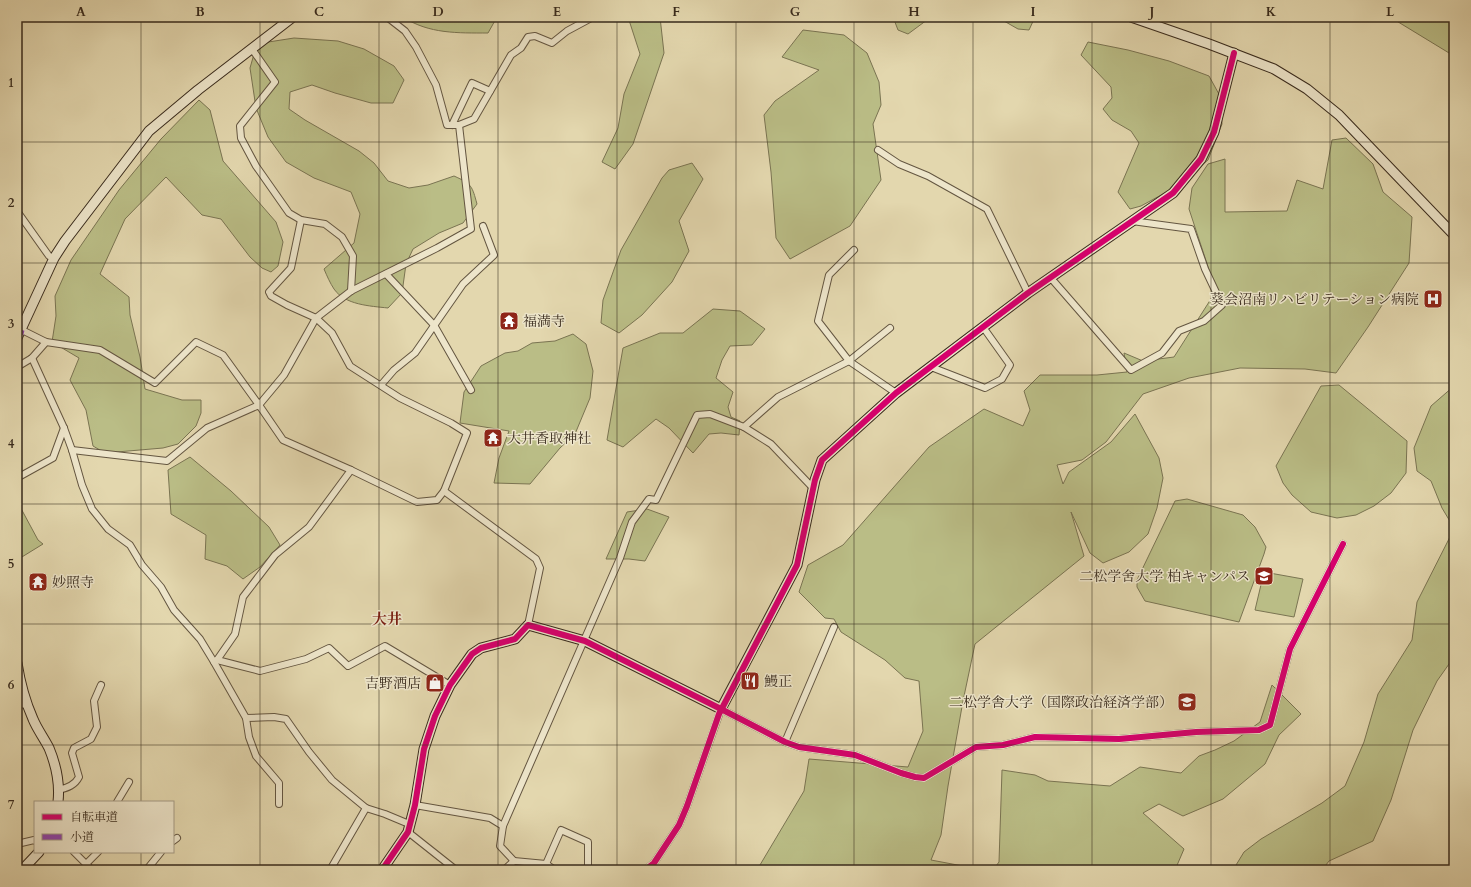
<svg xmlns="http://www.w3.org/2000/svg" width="1471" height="887" viewBox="0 0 1471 887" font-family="Cardo,'Noto Serif JP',serif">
<rect width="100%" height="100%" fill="#e3d7ae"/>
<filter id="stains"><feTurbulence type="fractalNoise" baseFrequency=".005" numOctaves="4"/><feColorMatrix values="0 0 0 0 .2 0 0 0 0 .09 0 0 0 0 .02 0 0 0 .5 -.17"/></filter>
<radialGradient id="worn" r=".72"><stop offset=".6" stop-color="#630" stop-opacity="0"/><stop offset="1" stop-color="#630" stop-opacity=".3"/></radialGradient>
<g fill="#babd86" stroke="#7a7452">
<path d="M403,17H497L488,33C458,33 429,34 403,17Z"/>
<polygon points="628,17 660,17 664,53 633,144 615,169 602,162 618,128 624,94 640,54"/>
<polygon points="893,17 931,17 908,34 898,30"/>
<polygon points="997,17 1035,17 1029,30 1018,29"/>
<polygon points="1390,17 1454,17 1454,56"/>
<polygon points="803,30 844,35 867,53 879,82 881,105 873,124 881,180 850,226 790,259 776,238 771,172 764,115 775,101 819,70 782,57"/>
<path d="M294,38L338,41L364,49L394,66L404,80L393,103H371L335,93L312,85L290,92L289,109L305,120L359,151L374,163L388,181L409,188L428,185L454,176C472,184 472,186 477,204L463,223L439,233L413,249L406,264L402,293L388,308C370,306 345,305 334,289C330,283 327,276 324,269L354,243L360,214L351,192L314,178L286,162L268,137L256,108L250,68L254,54L262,43Z"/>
<polygon points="1088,42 1128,50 1169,61 1209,76 1220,96 1222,124 1208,160 1174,188 1141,206 1130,209 1118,192 1139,143 1131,131 1112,120 1103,109 1112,98 1111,87 1081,55"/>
<polygon points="199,100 210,110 223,161 276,222 283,242 278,266 271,272 262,268 250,257 221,219 202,215 166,177 125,219 100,274 129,297 130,315 140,357 145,389 182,400 201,400 201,413 196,426 178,444 163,448 105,453 93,446 86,410 70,380 79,358 52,342 56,316 55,296 71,260 119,190 161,139"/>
<polygon points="1346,138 1373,164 1383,192 1412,217 1409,263 1368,327 1336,373 1305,369 1240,368 1189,378 1143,394 1106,442 1082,460 1057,465 1063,484 1069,472 1111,442 1135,414 1159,458 1163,478 1157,508 1148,534 1129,552 1103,563 1090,553 1071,512 1084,556 975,644 963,701 948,786 941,835 931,860 968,867 974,870 757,870 804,791 809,759 908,767 923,731 919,681 905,678 885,660 841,632 834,619 825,618 799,592 808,565 843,545 929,447 984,409 1023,426 1030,410 1024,391 1040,375 1097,375 1127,372 1124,353 1143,361 1174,357 1216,291 1189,209 1192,188 1208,164 1225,159 1225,212 1287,211 1297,180 1323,189 1332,140"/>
<polygon points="692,163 703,179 679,221 689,251 672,282 642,315 619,333 601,323 603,300 621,250 662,178 669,170"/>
<polygon points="713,309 740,311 765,329 752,345 730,346 722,360 716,378 733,392 728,407 731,417 740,421 739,435 721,433 709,434 693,453 669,428 656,419 623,447 607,440 623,348 660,333 683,333"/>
<polygon points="573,334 586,344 593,371 590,398 575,434 560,448 530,484 494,483 499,458 509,431 460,423 464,392 481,366 505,353 518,351 532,343 555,341"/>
<polygon points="1339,385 1407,441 1406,473 1391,493 1374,506 1356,515 1337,518 1311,512 1292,495 1283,483 1276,466 1321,386"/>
<polygon points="1454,386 1454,528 1442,508 1431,481 1417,471 1414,448 1431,406"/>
<polygon points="190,457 231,491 269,527 280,545 260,567 243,579 227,566 205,559 206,535 171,514 168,470"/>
<polygon points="1187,499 1243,515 1255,527 1266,547 1264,554 1239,622 1145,601 1137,587 1137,580 1175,501"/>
<polygon points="17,501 38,540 43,544 17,560"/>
<polygon points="647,509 669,517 645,561 629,559 606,559 627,512"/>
<polygon points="1454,529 1454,657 1437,681 1413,730 1391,800 1373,841 1329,861 1322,870 1233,870 1244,852 1261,839 1322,803 1345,786 1364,742 1378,694 1412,640 1417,602"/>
<polygon points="1264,572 1303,579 1294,617 1255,610"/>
<polygon points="1272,685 1301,714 1279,735 1265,764 1223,799 1183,816 1159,804 1143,813 1184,849 1175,870 993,870 999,862 1002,770 1035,775 1048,781 1110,786 1140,767 1181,773 1199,756 1215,750 1234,741 1260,722"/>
</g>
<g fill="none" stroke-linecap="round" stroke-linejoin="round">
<defs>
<g id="street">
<polyline points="387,17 405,31 416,47 436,85 447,125 459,125 474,119 511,55 521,48 528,37 535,36 552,43 567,31 593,17"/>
<polyline points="252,49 275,82 240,126 241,138 256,166 289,213 301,220 325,224 342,237 353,256 351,291"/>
<polyline points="452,125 472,83 490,91"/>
<polyline points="878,150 899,164 928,176 987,209 1028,293"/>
<polyline points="17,211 49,256 54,258"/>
<polyline points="301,220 291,268 269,292 271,296 287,305 316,318 332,333 350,366 400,398 451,423 467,433 444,491 536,559 540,568 528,625"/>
<polyline points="854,250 829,275 818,321 849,361 890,328"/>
<polyline points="386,274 434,325 471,390"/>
<polyline points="1050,277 1131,370 1162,353 1179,331 1204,321 1222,305 1205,269 1191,229 1132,221"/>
<polyline points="22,330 46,342 100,350 155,383 196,342 223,355 259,405 284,375 316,318 351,291 437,248 471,229 459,125"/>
<polyline points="32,358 64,428 72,450 82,485 92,509 108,529 130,545 142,565 161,587 174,610 200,639 214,662 217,660 260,671 306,659 329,648 348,666 385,646 450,685"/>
<polyline points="17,367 32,358 46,342"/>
<polyline points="931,367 985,388 1002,379 1010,365 983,327"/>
<polyline points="381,385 394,370 415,353 463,284 494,255 483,226"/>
<polyline points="744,427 771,444 813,488"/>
<polyline points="72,450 167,461 207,428 259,405 283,440 351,470 417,502 437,500 444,491"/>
<polyline points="17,478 53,458 64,428"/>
<polyline points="217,660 235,634 243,597 275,555 309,527 351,470"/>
<polyline points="214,662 246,718 274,717 286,719 309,752 332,780 366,808 385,814 409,824"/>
<polyline points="17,705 27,704"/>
<polyline points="246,718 249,737 256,756 279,783 279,804"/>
<polyline points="785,742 834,627"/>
<path d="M58,790C68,788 75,785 79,777L72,753L74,748L91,739L97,727L94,701L101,685"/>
<polyline points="117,802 129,782"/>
<polyline points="415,805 490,818 503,826 500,846 514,861"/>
<polyline points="503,826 620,558 632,522 649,499 656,500 697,415 710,414 744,427 778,397 849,361 896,393"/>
<polyline points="408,832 456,870"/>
<polyline points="173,841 177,838"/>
<polyline points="17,844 34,840 35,841"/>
<polyline points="74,852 92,870"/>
<polyline points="86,864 98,852"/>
<polyline points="546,864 561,830 588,842 588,870"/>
<polyline points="148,868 161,852"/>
<polyline points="330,870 366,808"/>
<polyline points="504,870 514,861 546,864 555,870"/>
<polyline points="645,870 654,863 679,825 687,806 721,709 785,742 799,747 855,755 901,773 915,777 924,778 976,747 1003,745 1035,737 1119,739 1196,732 1259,730 1270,725 1290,649 1343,544"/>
</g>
<g id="secondary">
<polyline points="1131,17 1209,44 1274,69 1307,89 1339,115 1454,235"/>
<polyline points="17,338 54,258 65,241 149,131 198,90 293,17"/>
<path d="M17,663C20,682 25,701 33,719C37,729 44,738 49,748C56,765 60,784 58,802"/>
<polyline points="22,870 39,852"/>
<polyline points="382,870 408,832 415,805 424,749 435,716 450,685 472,654 481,648 515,639 528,625 585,641 721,709 797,565 815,480 822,460 896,393 1028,293 1173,193 1201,159 1214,132 1234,53"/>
</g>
</defs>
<use href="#street" stroke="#645641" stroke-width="8"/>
<use href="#secondary" stroke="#392b1d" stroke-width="11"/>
<use href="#street" stroke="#ede5ca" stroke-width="6"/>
<use href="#secondary" stroke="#ede5ca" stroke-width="9"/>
<polyline stroke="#8e44ad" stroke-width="5" stroke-dasharray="10 5" stroke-linecap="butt" points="17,349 22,330"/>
<defs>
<g id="cycleway">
<polyline points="382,870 408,832 415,805 424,749 435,716 450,685 472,654 481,648 515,639 528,625 585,641 721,709 785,742 799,747 855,755 901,773 915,777 924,778 976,747 1003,745 1035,737 1119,739 1196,732 1259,730 1270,725 1290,649 1343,544"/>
<polyline points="645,870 654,863 679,825 687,806 719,714 797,565 815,480 822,460 896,393 1028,293 1173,193 1201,159 1214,132 1234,53"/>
</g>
</defs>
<use href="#cycleway" stroke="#ede5ca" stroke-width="8"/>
<use href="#cycleway" stroke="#d6006c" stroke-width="6"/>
</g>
<path fill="none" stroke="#392b1d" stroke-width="1" stroke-opacity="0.55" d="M141,17V802M260,17V870M379,17V870M498,17V870M617,17V870M736,17V870M854,17V870M973,17V870M1092,17V870M1211,17V870M1330,17V870M17,142H1454M17,263H1454M17,383H1454M17,504H1454M17,624H1454M17,745H1454M141,852V870"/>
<defs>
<symbol id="hospital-square" viewBox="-11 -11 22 22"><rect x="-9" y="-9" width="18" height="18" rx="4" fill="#8f2418" stroke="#ede5ca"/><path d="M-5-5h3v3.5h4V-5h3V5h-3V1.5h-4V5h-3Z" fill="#fff"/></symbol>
<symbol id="temple-square" viewBox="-11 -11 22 22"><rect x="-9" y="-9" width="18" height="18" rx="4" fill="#8f2418" stroke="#ede5ca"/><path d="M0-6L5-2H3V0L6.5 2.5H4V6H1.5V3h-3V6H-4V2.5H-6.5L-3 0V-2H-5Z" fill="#fff"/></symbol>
<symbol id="school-square" viewBox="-11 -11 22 22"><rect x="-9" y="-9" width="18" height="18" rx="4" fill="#8f2418" stroke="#ede5ca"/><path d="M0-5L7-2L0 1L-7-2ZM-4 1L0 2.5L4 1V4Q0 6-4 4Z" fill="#fff"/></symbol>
<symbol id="restaurant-square" viewBox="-11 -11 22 22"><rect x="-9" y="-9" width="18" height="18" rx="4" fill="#8f2418" stroke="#ede5ca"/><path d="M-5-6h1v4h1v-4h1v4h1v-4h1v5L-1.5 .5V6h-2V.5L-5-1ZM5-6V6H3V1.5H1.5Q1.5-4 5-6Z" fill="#fff"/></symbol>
<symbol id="shop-square" viewBox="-11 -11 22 22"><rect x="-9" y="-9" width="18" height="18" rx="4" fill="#8f2418" stroke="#ede5ca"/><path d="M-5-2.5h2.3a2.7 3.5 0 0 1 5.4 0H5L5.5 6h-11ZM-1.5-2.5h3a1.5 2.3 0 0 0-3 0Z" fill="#fff"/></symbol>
<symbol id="university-square" viewBox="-11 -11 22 22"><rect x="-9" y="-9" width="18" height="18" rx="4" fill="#8f2418" stroke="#ede5ca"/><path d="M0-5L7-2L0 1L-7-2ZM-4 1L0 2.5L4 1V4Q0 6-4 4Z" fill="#fff"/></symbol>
</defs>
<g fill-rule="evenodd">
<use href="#hospital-square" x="1422" y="288" width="22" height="22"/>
<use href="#temple-square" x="498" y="310" width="22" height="22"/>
<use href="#temple-square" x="482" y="427" width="22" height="22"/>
<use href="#school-square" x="1253" y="565" width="22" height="22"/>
<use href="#temple-square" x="27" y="571" width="22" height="22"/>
<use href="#restaurant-square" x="739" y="670" width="22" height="22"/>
<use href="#shop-square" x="424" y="672" width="22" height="22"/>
<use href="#university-square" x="1176" y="691" width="22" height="22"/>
</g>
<g text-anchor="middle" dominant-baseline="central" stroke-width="3" stroke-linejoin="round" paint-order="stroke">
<g font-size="14" fill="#392b1d" stroke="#ede5ca" text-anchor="end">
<text x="1419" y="299">葵会沼南リハビリテーション病院</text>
<text x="523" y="321" text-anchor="start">福満寺</text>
<text x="507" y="438" text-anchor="start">大井香取神社</text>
<text x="1250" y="576">二松学舍大学 柏キャンパス</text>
<text x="52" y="582" text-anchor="start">妙照寺</text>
<text x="764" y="681" text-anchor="start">鰻正</text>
<text x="421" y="683">吉野酒店</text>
<text x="1173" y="702">二松学舎大学（国際政治経済学部）</text>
</g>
<g font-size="15" font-weight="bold" fill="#7a1f14" stroke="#ede5ca">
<text x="387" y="619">大井</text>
</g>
</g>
<rect width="1471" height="887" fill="none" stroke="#e3d7ae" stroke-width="44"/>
<rect x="34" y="801" width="140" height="52" fill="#ede5ca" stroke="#a59b85"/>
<rect x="42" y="814" width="20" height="6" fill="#d6006c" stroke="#a59b85"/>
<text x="70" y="821" font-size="12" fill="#392b1d">自転車道</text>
<rect x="42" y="834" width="20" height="6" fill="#8e44ad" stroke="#a59b85"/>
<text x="70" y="841" font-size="12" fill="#392b1d">小道</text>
<rect x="22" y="22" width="1427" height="843" fill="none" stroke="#392b1d" stroke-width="1.5"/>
<g font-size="13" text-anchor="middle" font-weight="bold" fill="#392b1d">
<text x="81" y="16">A</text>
<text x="200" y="16">B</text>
<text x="319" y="16">C</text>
<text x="438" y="16">D</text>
<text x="557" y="16">E</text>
<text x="676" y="16">F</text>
<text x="795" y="16">G</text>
<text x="914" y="16">H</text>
<text x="1033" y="16">I</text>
<text x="1152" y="16">J</text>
<text x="1271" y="16">K</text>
<text x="1390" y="16">L</text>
<text x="11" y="87">1</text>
<text x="11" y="207">2</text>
<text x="11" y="328">3</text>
<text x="11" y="448">4</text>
<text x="11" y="568">5</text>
<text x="11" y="689">6</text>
<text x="11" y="809">7</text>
</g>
<rect width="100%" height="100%" filter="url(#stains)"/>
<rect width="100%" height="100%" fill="url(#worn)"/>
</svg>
